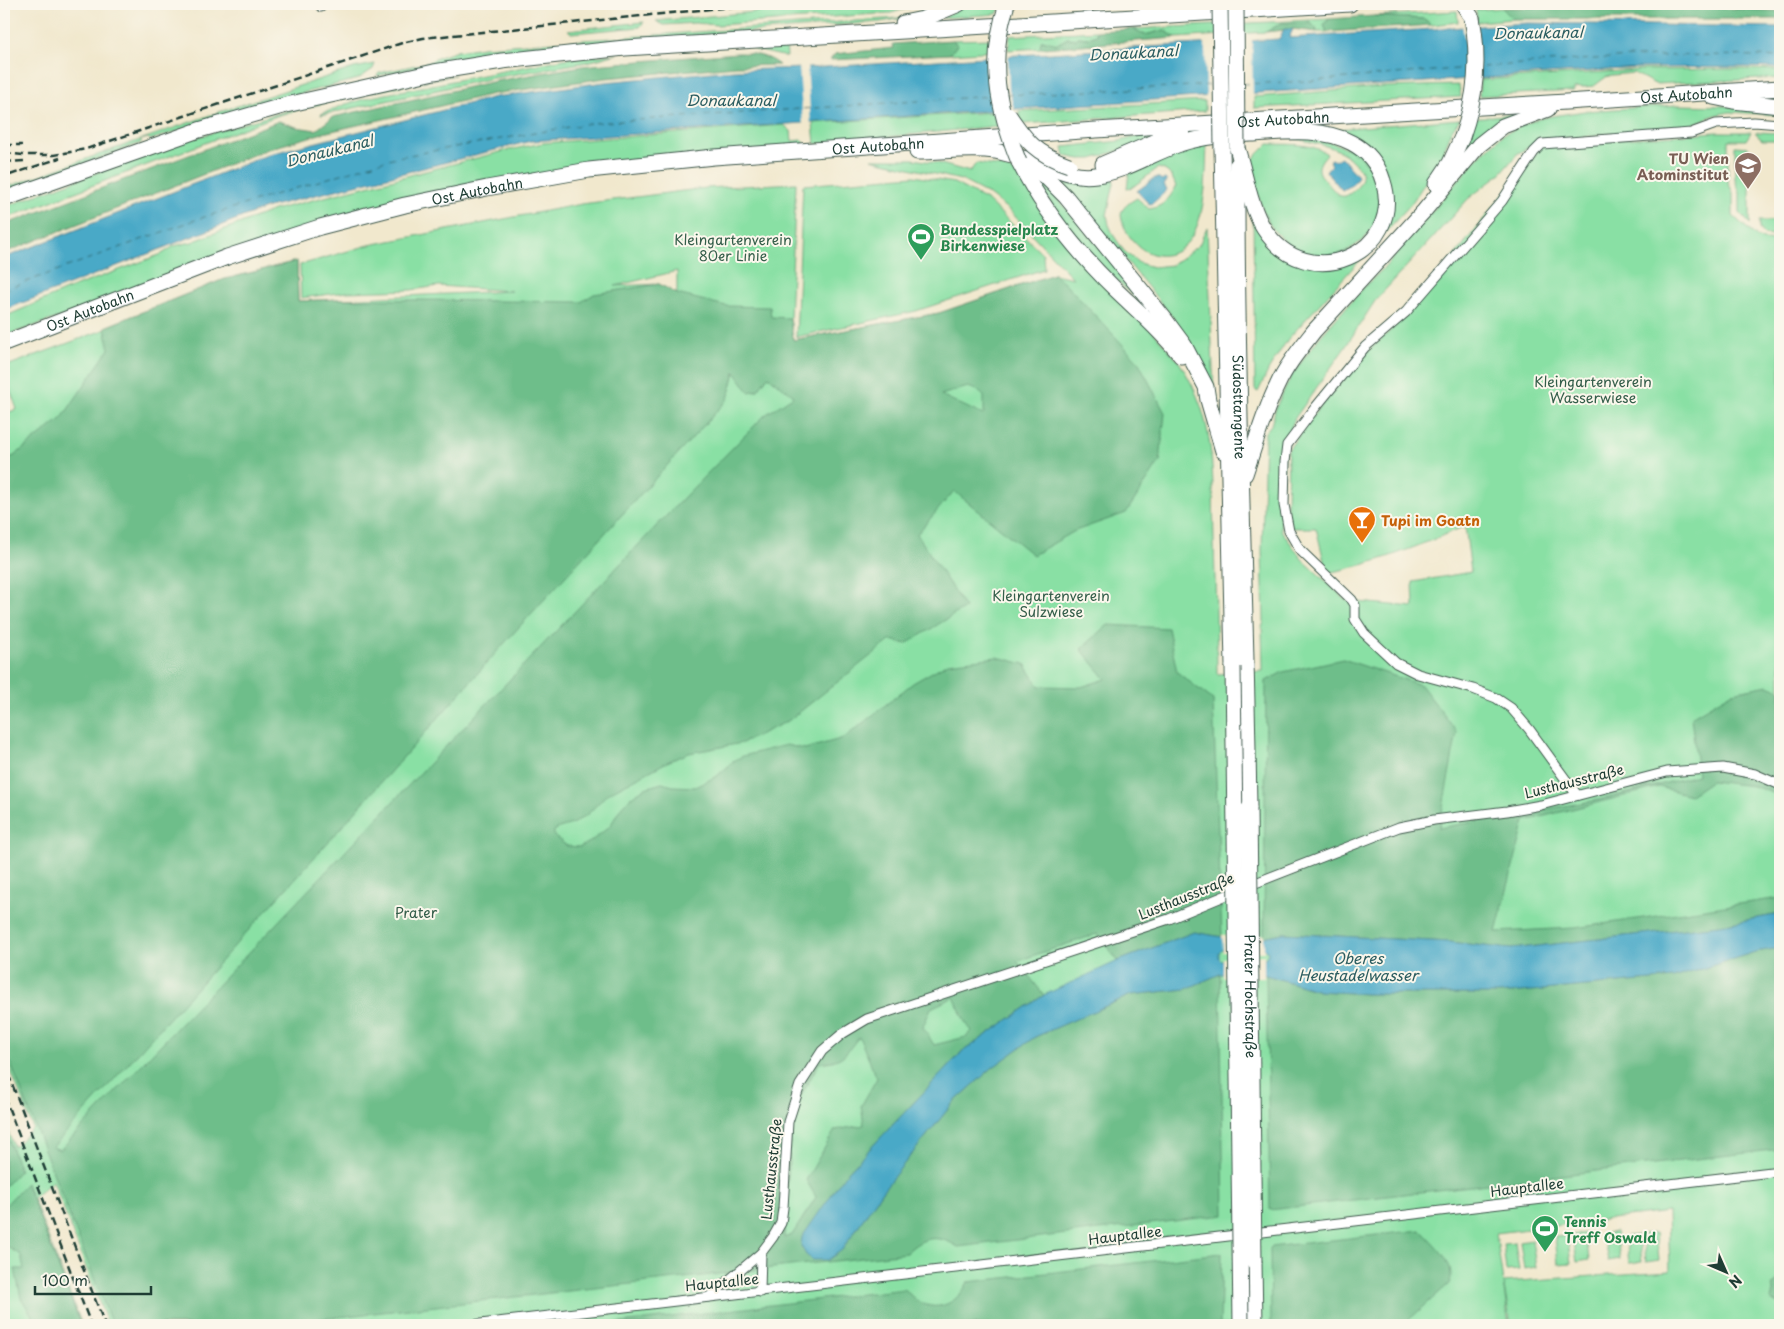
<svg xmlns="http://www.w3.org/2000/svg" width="1784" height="1329" viewBox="0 0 1784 1329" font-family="'Playpen Sans',sans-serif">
<rect width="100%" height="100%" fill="#fbf7ec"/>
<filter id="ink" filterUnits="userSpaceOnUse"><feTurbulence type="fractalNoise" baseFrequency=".02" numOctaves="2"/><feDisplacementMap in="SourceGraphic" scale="10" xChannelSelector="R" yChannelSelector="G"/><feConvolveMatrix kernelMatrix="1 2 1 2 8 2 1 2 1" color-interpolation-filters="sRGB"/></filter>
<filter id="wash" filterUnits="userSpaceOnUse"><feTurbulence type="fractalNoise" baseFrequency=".0096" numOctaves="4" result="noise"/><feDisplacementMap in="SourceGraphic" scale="20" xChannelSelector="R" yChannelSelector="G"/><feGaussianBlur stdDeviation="1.12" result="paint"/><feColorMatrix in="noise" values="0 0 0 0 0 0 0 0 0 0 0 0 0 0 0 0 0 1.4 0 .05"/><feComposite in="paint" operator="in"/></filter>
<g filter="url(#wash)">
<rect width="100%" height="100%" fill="#f1e8cd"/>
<g fill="#89e0a4" stroke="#548e6c" fill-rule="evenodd">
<polygon points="842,4 925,4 891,13 717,25 695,23 664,25 656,21"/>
<polygon points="938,4 946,4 911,17 880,22 563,46 455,60 376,76 379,73 426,63 442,56 457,51 483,47 898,18 912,15"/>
<polygon points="967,4 1002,4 997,14 942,18"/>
<polygon points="1502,8 1513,19 1477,22 1476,10"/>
<polygon points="1457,11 1458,22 1432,25 1424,19 1374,16"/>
<polygon points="1329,19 1324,25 1327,32 1317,32 1316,28 1282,23 1266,32 1176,38 1164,30 1145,35 1134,29"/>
<polygon points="644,22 640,27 571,33 568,30"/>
<polygon points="1097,31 1097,35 1089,38 1078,37 1077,39 1068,38 1057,44 1042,40 1040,45 1042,48 1008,50 1010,36"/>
<polygon points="992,39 995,51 950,54 957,45 953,40"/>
<polygon points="786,43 787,57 755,50 752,46"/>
<polygon points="617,54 587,62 493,78 321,115 321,114 346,104 371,97 569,58"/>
<polygon points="375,64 373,69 358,79 279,99 150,140 148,138 141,140 141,143 4,192 4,188 216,113 354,68"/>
<polygon points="1738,69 1780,70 1780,78 1655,84 1634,73 1612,75 1606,77 1594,86 1574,88 1574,91 1479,96 1480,80 1638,70"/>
<polygon points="455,75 339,99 279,115 4,219 4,207 177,143 341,95"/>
<polygon points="1459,85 1461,97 1254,108 1254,97 1383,87"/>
<polygon points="1205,101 1205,111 1023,124 1019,118 1019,111"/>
<path d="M1678,105L1725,106L1780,112V115L1730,112L1715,115L1680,129L1653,132L1598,134L1596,136L1542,140L1517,154L1501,173L1468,199L1375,301L1344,349L1295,418L1286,440L1280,501L1281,530L1302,559L1347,601L1414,607L1413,582L1471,572L1465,526C1419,546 1376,564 1327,573L1316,528H1291L1287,511L1288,450L1318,409L1368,351L1407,315L1543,145L1716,132H1751L1746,140H1728V182L1733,193V216L1758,238L1763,240L1780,241V1325H1511L1503,1282L1670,1271L1668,1212L1496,1233L1509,1325H108L53,1181L33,1198L82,1325H4V1121L14,1147L33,1128L4,1053V414L17,409L4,374V367L106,329L105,327L222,280L297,261L298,301L511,291L439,286L411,290L346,292L301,298L300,265L369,245L582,204L706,188L796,183L790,318L793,340L939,313L1054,274L1073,278L1009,210L988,194L961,180L871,159H913L938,163L970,172L976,163L1002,167L1019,173L1179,362C1218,421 1212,474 1214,541C1215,585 1217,630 1217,674L1263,671L1262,627L1264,622L1262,550L1265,432L1271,425L1276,407L1292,375L1319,338L1363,288L1386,266L1477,158L1504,134L1535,120L1552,116L1585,111ZM677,271V294L659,284L615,286Z"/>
<polygon points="994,112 998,126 815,144 813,123"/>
<polygon points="1515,114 1442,183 1472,118"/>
<polygon points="1460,119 1452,130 1440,160 1411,204 1288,339 1269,369 1258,392 1255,390 1253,215 1303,265 1372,244 1386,178 1325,130"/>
<polygon points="784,125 791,131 792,141 801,140 804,141 803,145 425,194 4,336 4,317 71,288 162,254 174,246 192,242 274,210 504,151 543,143"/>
<polygon points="1181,131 1092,159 1080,159 1065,156 1063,147 1120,141 1139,136 1141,133"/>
<polygon points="1755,132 1780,133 1780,140 1762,140"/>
<path d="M1278,135C1303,136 1333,139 1355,153C1377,166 1384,198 1376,221C1367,245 1334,262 1309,255C1305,253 1300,250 1296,248C1263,233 1255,192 1253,159L1268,144C1287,145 1311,142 1327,154C1314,168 1318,173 1330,186C1333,189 1337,195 1341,196C1345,197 1348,195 1352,192C1369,178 1362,169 1347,156C1336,145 1294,139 1278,135Z"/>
<path d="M1207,141C1206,169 1207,212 1192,236C1172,268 1137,257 1124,226C1122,221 1120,215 1122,211C1125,205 1132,201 1137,198L1149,209C1163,207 1169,199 1176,187C1173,177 1169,170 1158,168L1130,189L1127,188L1129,173L1150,163Z"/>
<polygon points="1735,146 1748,147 1750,153 1750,224 1740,213 1740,193 1735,180"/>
<polygon points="914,176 954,183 988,201 1043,254 1044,269 916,311 796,337 803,185"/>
<polygon points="1057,176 1084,183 1113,179 1114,183 1107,215 1109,225 1114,236 1124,251 1139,263 1153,267 1172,265 1199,245 1207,227 1214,393 1208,373 1197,353 1178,324 1065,185 1056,179"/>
<polygon points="1040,177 1178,341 1087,251 1055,210 1036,180"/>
<polygon points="1759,221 1773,221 1774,223 1780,223 1780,237 1764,235 1759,229"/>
<polygon points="1616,1232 1620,1259 1608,1261 1603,1234"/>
<polygon points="1586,1233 1589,1260 1577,1262 1573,1235"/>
<polygon points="1656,1233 1659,1260 1646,1262 1643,1234"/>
<polygon points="1639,1235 1642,1262 1629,1263 1626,1236"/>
<polygon points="1567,1236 1571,1263 1558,1264 1555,1237"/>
<polygon points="1532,1240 1536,1267 1524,1269 1520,1242"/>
<polygon points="1515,1243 1519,1270 1506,1271 1503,1244"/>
</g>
<g fill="#6ebe8a" stroke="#467e5f" fill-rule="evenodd">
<polygon points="1663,5 1780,11 1780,19 1513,19 1502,8"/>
<polygon points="1374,16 1424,19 1432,25 1327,32 1324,25 1329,19"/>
<polygon points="1282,23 1311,23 1316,28 1317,32 1293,29 1266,32"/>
<polygon points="1134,29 1145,35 1164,30 1176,38 1042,48 1040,45 1042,40 1057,44 1068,38 1076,39 1078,37 1088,38 1097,35 1097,31"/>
<polygon points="953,40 957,45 950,54 830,60 835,54 894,48 893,44"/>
<path d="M737,53C752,53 767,55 779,65L736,66L606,78L493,94L323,133L268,149L4,253V225L279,121L296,127L316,130L333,117L496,81L582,66Z"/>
<path d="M297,261L298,301L338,299L581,302L594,294L659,284L677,294L726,306L770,307L771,317L790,318L793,340L939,313L1054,274L1064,282L1138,361L1165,413L1160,461L1126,513L1075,531L1033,555L954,491L917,534L965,608L906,644L891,640L788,721L742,743L689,753L667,762L607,794L587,815L572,824L559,828L554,831V836L567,846L580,847L590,842L610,826L622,806L631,797L645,788L662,783L673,786L695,787L717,776L735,760L743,756L786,745L805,749L844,738L913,683L948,663L997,657L1025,664L1039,686L1081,687L1106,679L1081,649L1108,625L1168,628L1177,672L1213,700L1222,937L1194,932L1118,961L1097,934L1017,961L1044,995L962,1052L845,1175L842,1250L883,1190L953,1103L992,1068L1035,1037L1131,995L1186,989L1220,974L1224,1215L958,1247C938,1234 923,1236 906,1253L267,1325H112L4,1046V460L14,456L62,418L109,349L105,327L222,280ZM735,372L749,392L758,390L768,376L794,396L765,415L690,491L60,1150L53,1147L330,840L509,638L728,399ZM968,387L977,390L984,396V412L983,415L941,395ZM954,997L965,1022L972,1031L966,1037L934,1045L923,1027L931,1008ZM859,1037L877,1078L861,1106L864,1125L835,1130L806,1180L816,1197L792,1235L784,1238L791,1126L796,1104L819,1063C845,1060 843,1056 859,1037Z"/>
<polygon points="1343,659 1421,685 1457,732 1439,828 1598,800 1698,775 1691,717 1733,692 1768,685 1780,690 1780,798 1773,793 1753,786 1711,781 1690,795 1659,787 1525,821 1496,932 1575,928 1780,898 1780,914 1720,925 1511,949 1450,942 1283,933 1264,937 1266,681 1283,672"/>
<polygon points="1780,948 1780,1149 1270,1210 1266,975 1319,991 1367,994 1499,994 1673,978 1755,952"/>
<polygon points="4,1128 20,1170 4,1187"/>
<polygon points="26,1183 81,1325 38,1325 21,1298 15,1269 24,1269 21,1255 4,1245 4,1207"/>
<path d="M1421,1230C1434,1245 1456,1261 1450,1283L1403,1325H1271L1270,1247Z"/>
<path d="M1222,1253L1220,1325H604L905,1289C925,1315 954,1311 968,1282Z"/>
<polygon points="1780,1279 1780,1304 1772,1302 1771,1300 1773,1291 1772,1286"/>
</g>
<g fill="#48a9c7" stroke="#34737e" fill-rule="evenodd">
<polygon points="1528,23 1780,27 1780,68 1745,67 1637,68 531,141 268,207 4,310 4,258 270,154 495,97 605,82 734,70 808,68 1279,39 1284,29 1293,29 1289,38"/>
<path d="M1341,157L1358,176C1356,183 1348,188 1342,190L1326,171L1331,165L1329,161L1332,159L1334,161Z"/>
<polygon points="1155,178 1159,178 1162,180 1165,179 1167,181 1164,185 1167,190 1153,203 1149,204 1137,191"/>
<path d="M1780,914V948L1755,952L1673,978L1499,994H1367L1319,991L1266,975L1220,974L1186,989L1131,995L1035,1037L992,1068L953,1103L883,1190L842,1250L828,1260H813L806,1255L801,1246L802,1237L845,1175L962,1052L1044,995L1118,961L1194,932L1222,937H1264L1283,933L1450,942L1511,949L1720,925ZM1263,949L1268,952L1267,956L1263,959L1221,960L1219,958V953L1222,950Z"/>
</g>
<g fill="#f1e8cd">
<polygon points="1477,24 1479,81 1465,82 1466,64 1465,41 1462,25"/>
<polygon points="1252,38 1253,96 1206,99 1205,41"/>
<polygon points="1008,53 1009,90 1015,112 998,113 993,54"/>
<polygon points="799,66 807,66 811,125 803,126"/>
<polygon points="1222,935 1264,935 1264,952 1223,952"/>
<polygon points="1264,955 1264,977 1223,977 1223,958"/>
</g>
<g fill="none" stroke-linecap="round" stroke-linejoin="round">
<g stroke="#2b5d60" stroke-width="1" stroke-dasharray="6 5" stroke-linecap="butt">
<path d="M1483,67C1582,59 1681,52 1780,57"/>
<polyline points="1243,84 1310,81 1469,68"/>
<polyline points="1006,95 1214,85"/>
<polyline points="4,290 195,220 392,158 592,123 992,96"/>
</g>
</g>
</g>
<g filter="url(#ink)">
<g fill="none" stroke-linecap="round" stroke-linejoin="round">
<defs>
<g id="minor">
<polyline points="319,4 321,7"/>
<polyline points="1577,795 1529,729 1511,708 1496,698 1473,689 1418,674 1396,663 1364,633 1355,619 1355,605 1352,600 1300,550 1289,531 1284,505 1285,462 1287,445 1315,408 1365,347 1406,312 1502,201 1534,152 1542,144 1691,133 1716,124 1754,122 1780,124"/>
<polyline points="760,1292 761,1253"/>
<polyline points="709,1297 761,1253 773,1237 781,1223 783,1208 788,1122 800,1085 822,1051 842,1034 867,1019 1169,919 1258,882 1399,827 1434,820 1507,811 1541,805 1667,772 1723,768 1755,774 1780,785"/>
<polyline points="472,1325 1780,1171"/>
</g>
<g id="motorway">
<polyline points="1463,4 1472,18"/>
<polyline points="903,23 923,19 959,4"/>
<polyline points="1713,97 1733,101 1780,106"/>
<polyline points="1222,148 1233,667"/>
<path d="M917,152C943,152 970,147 995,151C1010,154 1025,159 1040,163C1059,170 1075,178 1096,175C1125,172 1152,153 1180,144C1203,136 1228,135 1252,134C1285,132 1322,127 1352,143C1367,151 1378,164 1383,181C1406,252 1308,297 1264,229C1250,207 1245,173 1237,148"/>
<path d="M1019,162C1044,212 1077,252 1116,290C1139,312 1162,332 1181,356"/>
<polyline points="1103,164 1159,140 1182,135"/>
<polyline points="1028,165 1047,178 1066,197 1164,318 1184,345 1206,387 1208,400 1223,451"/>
<path id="s1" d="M1237,165C1236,379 1246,594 1249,808"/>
<polyline points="1436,184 1450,163 1462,137"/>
<polyline points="4,199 199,130 286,105 434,72 502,61 625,48 1350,4"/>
<path id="s2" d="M4,343L227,257L320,227L405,205L487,188L589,170L714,157L1096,130L1566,102L1780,88"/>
<path d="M1245,474C1255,445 1263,414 1277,386C1286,366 1300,349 1314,331L1424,211L1479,145L1503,126L1548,109"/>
<polyline points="1254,1262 1255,1325"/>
</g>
</defs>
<use href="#minor" stroke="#3e574b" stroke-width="11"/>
<use href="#motorway" stroke="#3e574b" stroke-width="17"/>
<use href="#minor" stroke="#fff" stroke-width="9"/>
<use href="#motorway" stroke="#fff" stroke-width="15"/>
<g stroke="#1f3d34" stroke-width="2.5" stroke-dasharray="8 4" stroke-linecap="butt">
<polyline points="4,145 22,145"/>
<polyline points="4,153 23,155 54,155 86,149 402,43 423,38 760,4"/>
<polyline points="4,162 24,161"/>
<polyline points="10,175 60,158"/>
<polyline points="4,1063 105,1325"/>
<polyline points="4,1096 91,1325"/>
</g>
<defs>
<g id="motorway-bridge">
<path d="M1007,4C988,60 997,108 1019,162"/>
<polyline points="1220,4 1222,148"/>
<polyline points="1236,4 1237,148"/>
<path d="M1008,114C1027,142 1036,154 1069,165"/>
<path d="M1462,137C1476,98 1480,59 1472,18"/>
<polyline points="1233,667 1241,1325"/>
<path id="s3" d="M1249,808L1254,1262"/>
</g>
</defs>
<use href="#motorway-bridge" stroke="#3e574b" stroke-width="17" stroke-linecap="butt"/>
<use href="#motorway-bridge" stroke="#fff" stroke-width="15"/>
</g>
</g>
<defs>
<symbol id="university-pin" viewBox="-11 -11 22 30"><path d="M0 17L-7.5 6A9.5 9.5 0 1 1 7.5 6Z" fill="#8d6e63" stroke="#fbf7ec"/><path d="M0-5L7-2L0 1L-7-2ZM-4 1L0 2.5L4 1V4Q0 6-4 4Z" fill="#fff"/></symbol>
<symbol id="stadium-pin" viewBox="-11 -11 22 30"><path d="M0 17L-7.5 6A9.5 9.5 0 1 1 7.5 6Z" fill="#2e9e5b" stroke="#fbf7ec"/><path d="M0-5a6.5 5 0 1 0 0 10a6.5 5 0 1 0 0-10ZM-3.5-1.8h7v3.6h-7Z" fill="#fff"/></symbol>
<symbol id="bar-pin" viewBox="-11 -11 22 30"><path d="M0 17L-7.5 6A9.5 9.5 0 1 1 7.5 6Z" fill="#e8710a" stroke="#fbf7ec"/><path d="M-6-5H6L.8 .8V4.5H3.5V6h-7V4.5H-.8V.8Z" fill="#fff"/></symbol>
</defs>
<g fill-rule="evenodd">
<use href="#university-pin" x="1732" y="150" width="32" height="43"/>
<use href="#stadium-pin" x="905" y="221" width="32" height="43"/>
<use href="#bar-pin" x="1346" y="504" width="32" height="43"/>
<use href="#stadium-pin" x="1529" y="1213" width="32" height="43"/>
</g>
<g text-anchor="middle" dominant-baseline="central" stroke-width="4" stroke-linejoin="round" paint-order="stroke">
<g font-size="14" fill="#1f3d34" stroke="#fbf7ec">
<text stroke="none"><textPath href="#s2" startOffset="1712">Ost Autobahn</textPath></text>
<text stroke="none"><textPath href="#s2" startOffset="1308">Ost Autobahn</textPath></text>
<text stroke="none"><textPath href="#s2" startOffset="902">Ost Autobahn</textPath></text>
<text stroke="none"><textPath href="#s2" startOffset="498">Ost Autobahn</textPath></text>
<text stroke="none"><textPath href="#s2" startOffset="92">Ost Autobahn</textPath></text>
<text stroke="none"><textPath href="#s1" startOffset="242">Südosttangente</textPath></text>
<text transform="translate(1574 781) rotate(-14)">Lusthausstraße</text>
<text transform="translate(1186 896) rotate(-22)">Lusthausstraße</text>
<text stroke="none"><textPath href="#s3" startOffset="188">Prater Hochstraße</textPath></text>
<text transform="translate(771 1169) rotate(-84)">Lusthausstraße</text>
<text transform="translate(1527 1187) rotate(-7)">Hauptallee</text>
<text transform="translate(1125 1235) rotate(-7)">Hauptallee</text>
<text transform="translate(722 1282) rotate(-6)">Hauptallee</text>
</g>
<g font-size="14" font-weight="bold" fill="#785e54" stroke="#fbf7ec" text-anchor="end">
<text x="1729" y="158">TU Wien<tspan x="1729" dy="16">Atominstitut</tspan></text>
</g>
<g font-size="14" font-weight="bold" fill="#27864d" stroke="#fbf7ec" text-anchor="start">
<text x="940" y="229">Bundesspielplatz<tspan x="940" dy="16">Birkenwiese</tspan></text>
<text x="1564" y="1221">Tennis<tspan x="1564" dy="16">Treff Oswald</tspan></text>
</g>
<g font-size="14" fill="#345e4a" stroke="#fbf7ec">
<text x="733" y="239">Kleingartenverein<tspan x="733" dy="16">80er Linie</tspan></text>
<text x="1593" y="381">Kleingartenverein<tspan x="1593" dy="16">Wasserwiese</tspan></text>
<text x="1051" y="595">Kleingartenverein<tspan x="1051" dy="16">Sulzwiese</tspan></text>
<text x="416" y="912">Prater</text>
</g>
<g font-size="14" font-weight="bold" fill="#c56008" stroke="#fbf7ec" text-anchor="start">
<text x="1381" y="520">Tupi im Goatn</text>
</g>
<g font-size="15" font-style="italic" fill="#2b5d60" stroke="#fbf7ec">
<text transform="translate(1538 32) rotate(-1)">Donaukanal</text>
<text transform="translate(1133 52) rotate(-3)">Donaukanal</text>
<text x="731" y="99">Donaukanal</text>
<text transform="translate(329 150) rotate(-14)">Donaukanal</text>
<text x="1358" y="957">Oberes<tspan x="1358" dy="17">Heustadelwasser</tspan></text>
</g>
</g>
<rect width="1784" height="1329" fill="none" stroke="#fbf7ec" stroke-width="20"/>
<g transform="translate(1726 1272) rotate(135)" stroke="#fbf7ec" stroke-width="4" paint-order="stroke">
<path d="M0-4L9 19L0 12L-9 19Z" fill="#1f3d34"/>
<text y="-8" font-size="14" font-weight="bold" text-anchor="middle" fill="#1f3d34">N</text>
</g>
<path d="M35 1286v8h116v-8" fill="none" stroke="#1f3d34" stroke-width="2.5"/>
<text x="42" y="1286" font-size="15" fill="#1f3d34" stroke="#fbf7ec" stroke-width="4" paint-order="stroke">100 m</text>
</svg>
